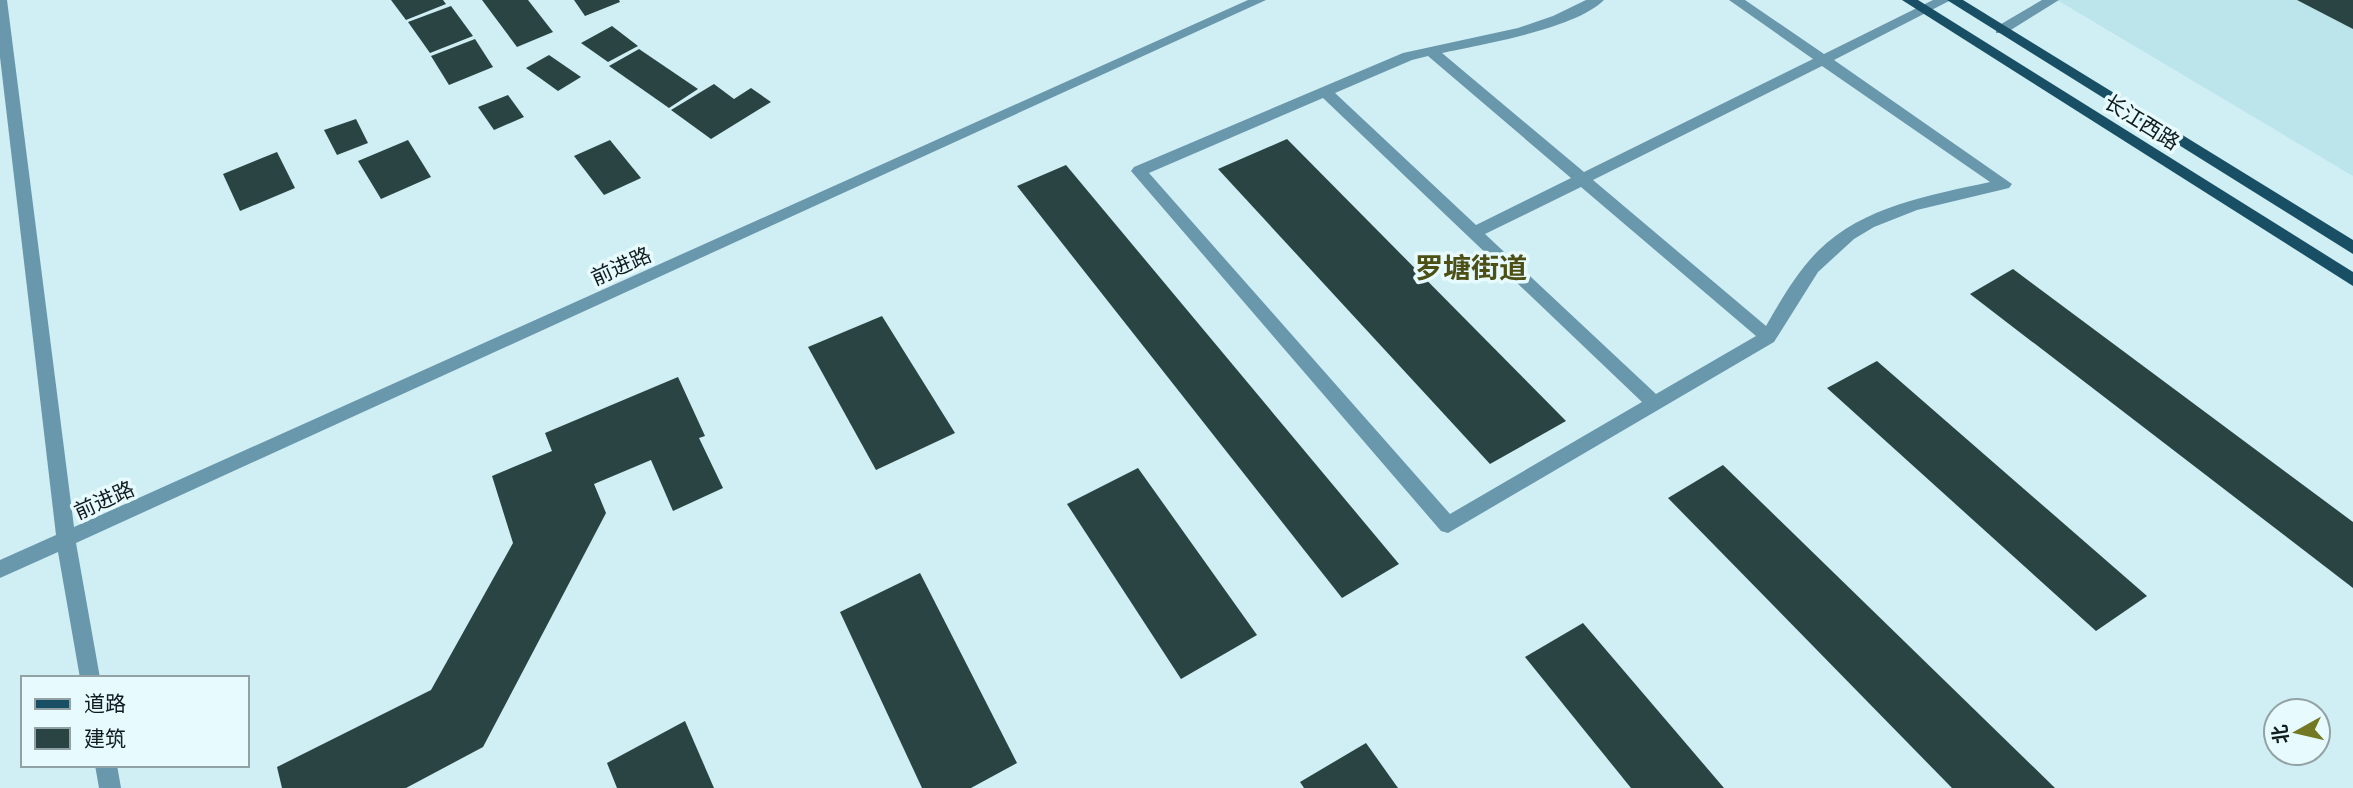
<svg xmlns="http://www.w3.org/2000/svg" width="2353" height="788" viewBox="0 0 2353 788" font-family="'Zilla Slab','Noto Sans SC',serif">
<rect width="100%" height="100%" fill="#cfeff4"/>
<polygon fill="#bce4eb" points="2057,0 2353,0 2353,176"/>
<g fill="#294442">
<polygon points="391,0 443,0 446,4 406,20"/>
<polygon points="482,0 528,0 553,32 517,47"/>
<polygon points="574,0 619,0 620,2 585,16"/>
<polygon points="2297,0 2353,0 2353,29"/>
<polygon points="451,6 473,36 430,53 408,22"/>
<polygon points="612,26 638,46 608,62 581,43"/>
<polygon points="475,39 493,67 449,85 431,56"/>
<polygon points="639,49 698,89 669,108 609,66"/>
<polygon points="549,55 581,77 558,91 526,68"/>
<polygon points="714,84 734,99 751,88 771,102 711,139 671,110"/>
<polygon points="508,95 524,117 494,130 478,107"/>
<polygon points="356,119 368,143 337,155 324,130"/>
<polygon points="1287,139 1566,421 1490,464 1218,169"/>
<polygon points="408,140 431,177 381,199 358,161"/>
<polygon points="610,140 641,178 604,195 574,156"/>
<polygon points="277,152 295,188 240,211 223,174"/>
<polygon points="1066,165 1399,564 1342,598 1017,186"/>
<polygon points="2013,269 2353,522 2353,588 1970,294"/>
<polygon points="882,316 955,433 876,470 808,347"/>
<polygon points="1877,361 2147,596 2096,631 1827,388"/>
<polygon points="678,377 705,436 699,438 723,488 673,511 651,460 594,484 606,513 483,747 406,788 282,788 277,767 431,690 513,543 492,476 552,451 545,433"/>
<polygon points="1723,465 2055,788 1952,788 1668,498"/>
<polygon points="1138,468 1257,635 1181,679 1067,504"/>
<polygon points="920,573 1017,763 971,788 922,788 840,612"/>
<polygon points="1583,623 1724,788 1631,788 1525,657"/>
<polygon points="685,721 714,788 617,788 607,763"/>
<polygon points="1366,743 1398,788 1304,788 1300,782"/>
</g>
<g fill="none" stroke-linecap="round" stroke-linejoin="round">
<g fill="#6997ac" fill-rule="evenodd">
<polygon points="0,0 7,0 74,527 1248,0 1266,0 76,543 100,678 80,678 58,552 0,578 0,560 56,535 0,57"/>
<path d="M1586,0H1604C1575,29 1483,44 1442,53L1584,172L1813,59L1729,0H1745L1824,54L1933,0H1951L1834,60L2012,184L2009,188L1917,210L1874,227L1854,239L1818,272L1774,342L1448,533L1441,531L1131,171L1134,167L1403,53L1518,28L1553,16ZM1428,56L1571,178L1476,225L1335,93L1412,60ZM1822,66L1990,182C1931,195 1863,206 1818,251C1797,272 1781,300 1766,326L1593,180ZM1323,98L1642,402L1450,514L1149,173ZM1581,187L1756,336L1656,394L1485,234Z"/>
<polygon points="2042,0 2059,0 2006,33 1996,33 1996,27"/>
<polygon points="95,765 117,765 121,788 99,788"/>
</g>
<g fill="#184f65" fill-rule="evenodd">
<polygon points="1902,0 1918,0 2353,272 2353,286"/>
<polygon points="1947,0 1963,0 2353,240 2353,254"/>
</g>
</g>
<g text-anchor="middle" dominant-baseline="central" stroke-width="7" stroke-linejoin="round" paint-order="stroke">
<g font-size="21" fill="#101c1e" stroke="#e7fafd">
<text transform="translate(2142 122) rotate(32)">长江西路</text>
<text transform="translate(621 266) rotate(-24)">前进路</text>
<text transform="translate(104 500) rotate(-24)">前进路</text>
</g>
<g font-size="28" font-weight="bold" fill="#4c5015" stroke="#e7fafd">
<text x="1471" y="268">罗塘街道</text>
</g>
</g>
<rect x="21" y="676" width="228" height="91" fill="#e7fafd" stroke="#91a1a4" stroke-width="2"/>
<rect x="35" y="699" width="35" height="10" fill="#184f65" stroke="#91a1a4" stroke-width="2"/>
<text x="84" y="711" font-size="21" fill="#101c1e">道路</text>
<rect x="35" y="728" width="35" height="21" fill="#294442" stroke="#91a1a4" stroke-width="2"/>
<text x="84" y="746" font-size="21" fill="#101c1e">建筑</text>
<g transform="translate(2297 732) rotate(262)"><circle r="33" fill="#e7fafd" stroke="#91a1a4" stroke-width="2"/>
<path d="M0-5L12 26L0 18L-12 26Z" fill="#737923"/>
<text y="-10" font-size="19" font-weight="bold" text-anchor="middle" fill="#101c1e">北</text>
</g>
</svg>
